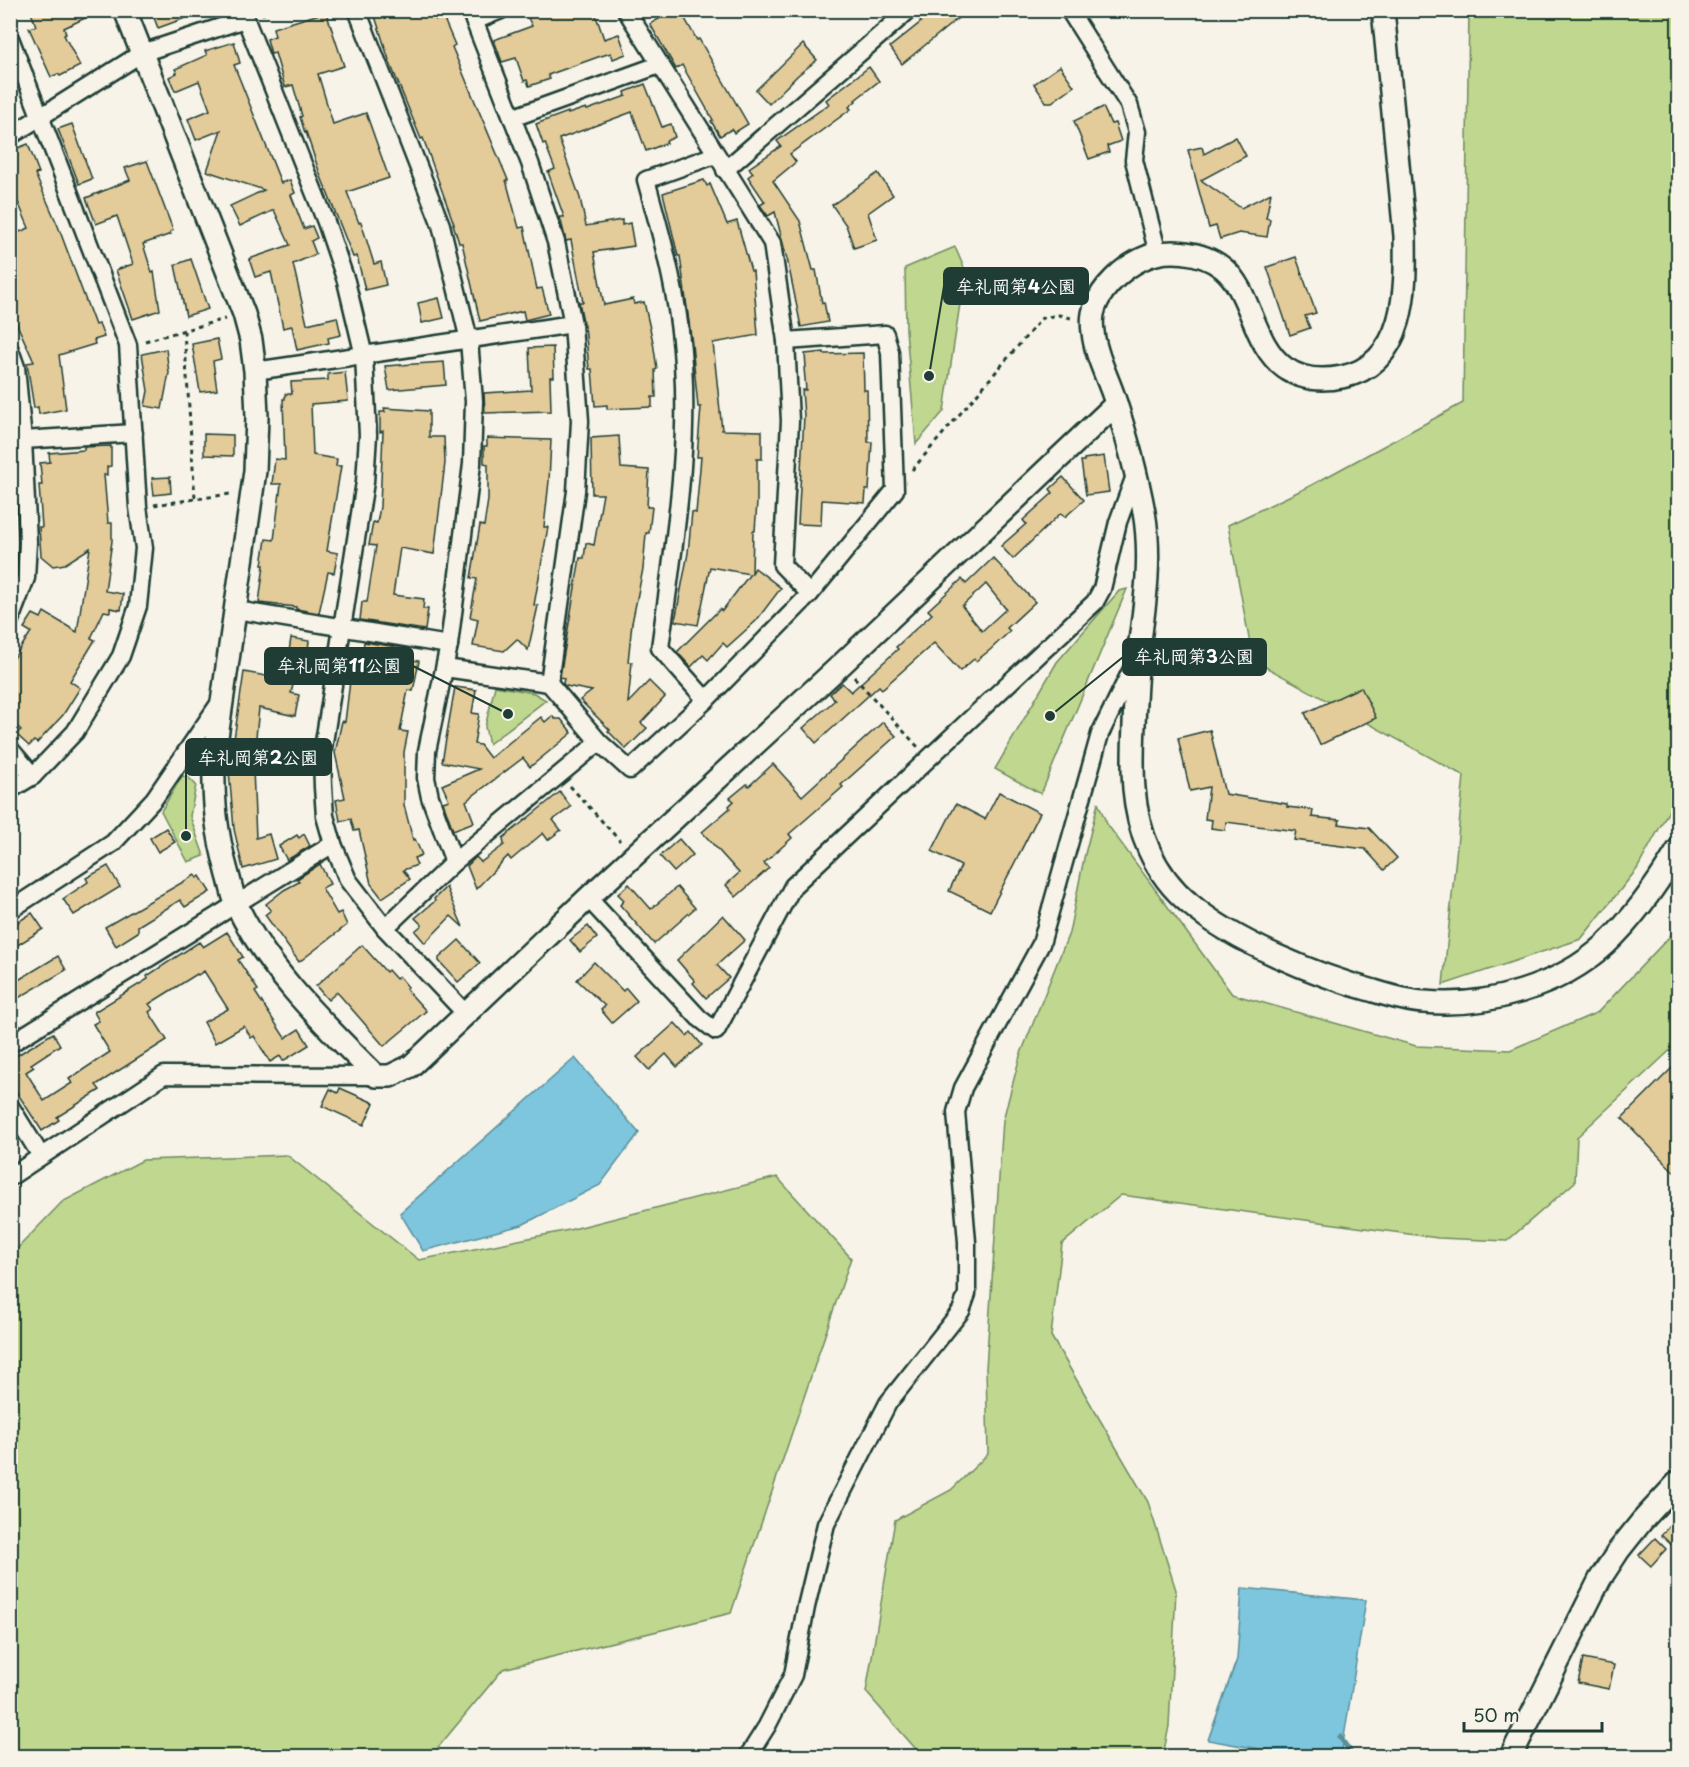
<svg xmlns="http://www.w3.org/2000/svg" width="1689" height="1767" viewBox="0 0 1689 1767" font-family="'Playpen Sans','Klee One',sans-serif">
<rect width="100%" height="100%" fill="#f7f3e8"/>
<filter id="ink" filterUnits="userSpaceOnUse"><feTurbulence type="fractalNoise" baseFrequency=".0167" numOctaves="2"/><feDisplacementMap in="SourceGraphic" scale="12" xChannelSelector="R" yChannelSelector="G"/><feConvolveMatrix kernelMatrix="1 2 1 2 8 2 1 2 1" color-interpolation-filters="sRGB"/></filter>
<g filter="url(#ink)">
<g fill="#bfd78e" stroke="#6f8a61" stroke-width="1.5">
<polygon points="1469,11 1678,11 1678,794 1637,869 1581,939 1443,985 1464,776 1253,660 1228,525 1306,488 1463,403"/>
<polygon points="955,247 965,270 944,411 916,444 906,330 905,268"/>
<polygon points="1127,589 1041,794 995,769 1057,662 1119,591"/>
<polygon points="495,686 534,693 546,700 489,744 485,727"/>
<polygon points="182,776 188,777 196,785 190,816 204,856 188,862 161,811"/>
<polygon points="1098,803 1107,824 1232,994 1416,1046 1510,1050 1598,1012 1670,936 1678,919 1678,1043 1577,1137 1575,1182 1507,1241 1438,1238 1121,1195 1062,1244 1051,1336 1148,1502 1176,1590 1169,1726 1163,1756 922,1756 866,1692 895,1520 951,1490 988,1454 986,1368 1003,1120 1020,1056 1069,933 1084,858"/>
<polygon points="287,1155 419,1260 569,1230 777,1177 851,1258 731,1613 503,1669 431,1756 11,1756 11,1255 62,1202 143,1160"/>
</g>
<g fill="#7ec5de" stroke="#588f9a" stroke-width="1.5">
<polygon points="575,1058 639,1133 600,1185 522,1225 423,1251 400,1213"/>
<polygon points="1242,1588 1366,1600 1341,1756 1298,1756 1208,1740 1237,1659"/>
</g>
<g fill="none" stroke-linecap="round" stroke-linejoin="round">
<polyline stroke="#588f9a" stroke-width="5" points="1340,1737 1353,1756"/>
</g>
<g fill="#e4cb9a" stroke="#1f3d34" stroke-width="1.5" fill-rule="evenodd">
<polygon points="30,10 102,10 64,28 66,34 64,35 80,66 60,76 58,74 51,77 29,28 36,26"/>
<polygon points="151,10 202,10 202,12 158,28"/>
<polygon points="373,10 434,10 436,20 443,17 455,45 452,47 508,180 506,180 519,228 524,227 537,289 542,288 549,314 525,320 523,311 480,321 462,243 459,243 453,224 454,224 423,138 421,139 390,63"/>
<polygon points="548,10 594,10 604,39 619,34 626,54 613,59 611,53 598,57 548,75 550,79 529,86 527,80 524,81 516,58 502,62 494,40 532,26 528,18"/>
<polygon points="674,10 680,10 697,40 699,39 748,124 734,133 732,129 720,136 711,121 713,120 682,65 676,69 650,24"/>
<polygon points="926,10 968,10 902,64 890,47 921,22 918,17"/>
<polygon points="326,12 344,66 318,74 333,124 366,113 389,178 347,192 359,223 361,222 374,264 381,262 386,285 365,290 357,256 353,257 320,174 306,132 305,133 300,117 302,116 293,85 285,87 275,53 271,54 267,39 275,36 273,28"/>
<polygon points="234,42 240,63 234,65 281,183 290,180 295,193 291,195 304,229 312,226 317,238 311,241 316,254 293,264 307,324 337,317 341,335 328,338 329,343 297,350 292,326 283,328 271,272 255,277 249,259 290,245 274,210 240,226 230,206 264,190 207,171 221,130 196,140 188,119 210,110 199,81 175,91 169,77 177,73 175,69 207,55 205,51"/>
<polygon points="803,44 817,60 798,75 769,104 756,90"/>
<polygon points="1060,66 1074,86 1052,102 1046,102 1034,84"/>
<polygon points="869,67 879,81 855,100 856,101 849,107 851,109 790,154 796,162 773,181 800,221 813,270 816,270 822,303 824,302 828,322 801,327 788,263 775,212 768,216 760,205 765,202 748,177 753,173 749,168 781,146 777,141 829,104 826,100"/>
<polygon points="645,84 662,127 671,124 675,137 666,141 667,143 646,151 632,112 559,139 580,198 586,226 622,220 622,225 630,223 634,246 594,252 598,274 604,305 633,299 634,304 644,302 653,342 657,369 655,370 656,397 652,397 652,407 607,409 607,405 595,406 592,369 589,369 585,326 584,326 579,302 583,302 571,240 566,241 560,217 564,217 548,172 555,169 545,143 543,144 536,124 568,112 568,114 586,108 587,110 626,96 625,92"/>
<polygon points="1103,107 1111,124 1115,123 1121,141 1107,146 1109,152 1089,159 1074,121"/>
<polygon points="72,124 92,179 79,184 58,129"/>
<polygon points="1236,137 1246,156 1201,180 1241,208 1271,193 1266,218 1270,219 1267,237 1239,233 1220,239 1216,226 1209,228 1188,150 1202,147 1204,154"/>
<polygon points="28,144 39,173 35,174 58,226 95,325 99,324 104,337 94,340 95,344 59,355 66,409 39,414 38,407 34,408 27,363 34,362 10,309 10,300 16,298 10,286 10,236 29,228 10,183 10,151"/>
<polygon points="147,161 173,230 170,232 171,234 143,244 152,273 154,272 160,310 133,319 116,270 133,264 117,216 96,224 86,198 130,180 125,168"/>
<polygon points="878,173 893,195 868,213 877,240 854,248 846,225 832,205"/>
<polygon points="704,180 707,186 710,184 727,224 737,221 751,271 753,271 758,335 713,343 722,430 762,431 762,459 757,459 757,502 755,531 753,531 752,573 755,568 781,588 756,621 727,647 723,643 708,660 703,655 691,667 677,652 720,609 722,611 750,574 710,567 698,625 675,621 688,553 692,512 696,513 701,457 697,457 701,407 698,407 692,344 680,256 678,256 663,193"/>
<polygon points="1296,257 1316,313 1305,316 1310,328 1290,335 1267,267"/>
<polygon points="191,259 208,309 186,316 175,265"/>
<polygon points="439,298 444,318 422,323 418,303"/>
<polygon points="217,339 221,359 213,361 217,390 200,392 192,344"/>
<polygon points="553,347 554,377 550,377 551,411 485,413 484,393 531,390 529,348"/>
<polygon points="166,349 169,373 162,409 145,406 148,391 142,354"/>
<polygon points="824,352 824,354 863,353 864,390 867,390 868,442 872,442 869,490 866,490 865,503 822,500 821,525 798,524 804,416 802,390 806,390 804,368 806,367 805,354"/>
<polygon points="444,362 446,385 389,390 385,366"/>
<polygon points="345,372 348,401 311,404 313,455 337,459 336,466 341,466 327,551 338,553 334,573 328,572 319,613 296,609 296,607 259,603 264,565 262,565 266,539 274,540 281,484 272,484 275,459 285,460 283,399 285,399 285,394 292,394 291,382 328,380 328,374"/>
<polygon points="384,408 429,411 429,437 444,437 445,463 434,554 400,548 393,595 424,599 423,609 428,609 425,630 360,620 362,602 367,602 376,546 369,545 373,522 377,523 380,507 383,431 380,432 380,412 385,412"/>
<polygon points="204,434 233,435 233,456 204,455"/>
<polygon points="619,436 621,468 649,470 647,507 652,507 649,533 646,533 643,569 632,623 628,662 632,662 628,703 649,681 665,697 641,723 647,728 626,749 608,731 610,730 580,700 592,691 566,686 563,684 564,678 560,677 580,558 584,558 586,543 594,545 603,494 592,494 591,438"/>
<polygon points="487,438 551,440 549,481 544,527 548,527 534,605 538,606 528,650 517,639 504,651 473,646 478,619 470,617 477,579 471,578 480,525 484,526 488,500 488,464 484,463 484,446 487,446"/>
<polygon points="111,446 111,466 107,467 107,475 104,475 108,523 112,523 112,541 105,591 123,594 121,610 110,608 110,612 104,611 91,638 95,640 70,681 80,688 63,715 37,743 34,741 29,746 16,734 21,730 10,720 10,664 31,632 24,628 33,614 41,618 44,612 77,632 90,548 65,564 53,566 41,556 39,527 42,527 39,485 42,485 40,463 50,462 49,453 84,450 84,447"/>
<polygon points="1104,456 1109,492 1086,495 1081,461 1084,461 1084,459"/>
<polygon points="170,477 171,493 154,495 152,478"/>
<polygon points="1063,477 1084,500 1065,517 1061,513 1013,559 1001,546 1026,524 1023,520 1053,493 1050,489"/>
<path d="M993,558L1035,602L1007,628L1010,631L990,650L976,661L974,659L960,671L934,643L882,689L879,686L816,743L803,728L835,700L830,694L842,683L851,692L898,649L896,647L932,614L928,610L962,579L966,584ZM986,584L1006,609L982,631L962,606Z"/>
<polygon points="291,638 309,641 306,667 287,665"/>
<polygon points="364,642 409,649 407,659 419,661 413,691 408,690 400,731 408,732 404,752 404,805 413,840 415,839 422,855 414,858 417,865 403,870 410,879 382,898 371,884 359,830 354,831 351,819 340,821 336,800 345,798 335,753 342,721 345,722 354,648 363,649"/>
<polygon points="244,672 294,681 291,693 299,695 295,716 259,708 255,747 252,747 256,838 269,834 276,859 243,869 234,829 228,759 231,759"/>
<polygon points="455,687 476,690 472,713 479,714 474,744 480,745 490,758 541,717 545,722 552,716 555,719 561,719 572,733 530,767 523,758 466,801 474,822 453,830 443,802 449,800 442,785 479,769 442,762"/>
<polygon points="1361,687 1376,718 1320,745 1305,713"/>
<polygon points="883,722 896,736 841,785 843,787 789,834 792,838 764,863 769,868 736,897 726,885 739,873 702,832 730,808 729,806 734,801 730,798 747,784 749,786 773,764 802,796"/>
<polygon points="1210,730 1225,794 1287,804 1287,807 1313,810 1312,817 1340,820 1339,824 1369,828 1397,858 1384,870 1365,849 1294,840 1296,831 1226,822 1225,830 1211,828 1212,820 1205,819 1209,787 1190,791 1178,738"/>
<polygon points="560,792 571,807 553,820 561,830 548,840 543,833 511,860 508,856 476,889 467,866 476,857 481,862 504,845 503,838"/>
<polygon points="999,792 1040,813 990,911 949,891 961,866 932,851 956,804 985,819"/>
<polygon points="166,828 175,842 158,852 150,838"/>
<polygon points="304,834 310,846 287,860 279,846 297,835 299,838"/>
<polygon points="679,839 693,855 674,872 660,856"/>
<polygon points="320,864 330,884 322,888 337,914 341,912 347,925 299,962 265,915 271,910 266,904 284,890 299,882 297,879"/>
<polygon points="108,866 120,887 74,915 63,899 88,882 86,878"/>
<polygon points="195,875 197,878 200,876 210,892 185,907 180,900 138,926 138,932 116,946 105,927"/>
<polygon points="629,884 651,909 677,887 695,908 654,944 620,905 624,900 618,894"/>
<polygon points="446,887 463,927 451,916 425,943 415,931 422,925 415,918 435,901 434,899"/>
<polygon points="32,913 43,929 10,950 10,927"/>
<polygon points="723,915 745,940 717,965 729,978 706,998 693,983 695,981 677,960"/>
<polygon points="588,926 597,938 580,952 570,940"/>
<polygon points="227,932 243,957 238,960 258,990 255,992 285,1038 299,1029 309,1045 283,1061 280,1056 270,1062 254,1036 251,1038 244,1026 215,1043 204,1022 228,1009 204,971 198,975 197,974 149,1004 153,1009 149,1012 167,1040 96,1085 100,1090 57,1117 59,1120 42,1131 10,1082 10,1054 15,1053 16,1056 53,1033 60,1045 31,1064 34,1067 26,1072 44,1101 72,1083 69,1079 110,1052 93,1024 99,1021 94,1012 148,979 147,976 199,942 203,947"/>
<polygon points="459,940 480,963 458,982 439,961 439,958"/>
<polygon points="362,945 386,972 388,970 396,979 399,976 408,987 406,989 426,1011 384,1046 337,992 328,1000 316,986"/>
<polygon points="58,956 66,970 10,1003 10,985"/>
<polygon points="594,962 623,991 626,988 637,1001 612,1023 601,1010 605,1006 577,980"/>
<polygon points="675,1023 687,1036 691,1032 702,1045 677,1067 666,1054 649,1070 637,1057"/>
<polygon points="1678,1062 1678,1176 1622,1118"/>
<polygon points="340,1088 374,1103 364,1125 322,1106 330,1089 338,1093"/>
<polygon points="1678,1517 1678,1551 1661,1535"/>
<polygon points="1655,1538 1666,1549 1651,1566 1639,1555"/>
<polygon points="1583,1659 1614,1665 1609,1689 1578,1683"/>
</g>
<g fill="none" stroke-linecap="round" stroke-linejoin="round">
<defs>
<g id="minor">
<polyline points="242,10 326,222 346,281 364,356 368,435 365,482 322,755 323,787 325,816 333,844 348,880 385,928 454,862 599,742"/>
<polyline points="357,10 441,225 469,340 474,401 472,464 449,645 427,751 426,778 430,797 454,862"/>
<polyline points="470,10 530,163 556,242 573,324 580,421 576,491 549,683 599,742 630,770 706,700 810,594 895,490 890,352 885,334 786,341"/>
<polyline points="626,10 772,243 786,341 790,421 782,565 810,594"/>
<polyline points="1069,10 1129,105 1137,132 1134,160 1158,254"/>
<polyline points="474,21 501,10"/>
<polyline points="10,38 128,345 138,507 144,548 138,606 121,656 75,732 33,776 10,790"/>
<polyline points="512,118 659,65"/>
<polyline points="10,136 142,53 245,19"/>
<polyline points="725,170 909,10"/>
<polyline points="10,350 16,367 23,440 28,542 26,578 10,620"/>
<polyline points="255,371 573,324"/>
<polyline points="23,440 134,433"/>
<polyline points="236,610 449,645"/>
<polyline points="445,668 549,683"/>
<path d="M706,700L660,648C674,543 693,437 680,331C674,280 660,230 646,180L715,155"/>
<polyline points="10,749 33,776"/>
<polyline points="588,898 699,1018 716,1031 793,886 1095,602 1102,589 1118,522 1136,473"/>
<polyline points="10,910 113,843 154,799 221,701"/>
<polyline points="385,928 466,1014"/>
<polyline points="10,1044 333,844"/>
<polyline points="10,1106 41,1156"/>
<polyline points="10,1177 164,1075 376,1076"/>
<polyline points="748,1756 767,1726 793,1675 806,1607 826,1524 888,1403 961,1311 967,1294 967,1242 956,1112 963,1088 1041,944 1100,734 1135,663"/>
</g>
<g id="tertiary">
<path d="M125,10L244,314L251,340L255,371L257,417L255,471L214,758C213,802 216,832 228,875C231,885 233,897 237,906C269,972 325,1025 376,1076H390L411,1066L588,898L842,664L1116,404"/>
<path d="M1383,10L1405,236C1406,288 1407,364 1342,377C1322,381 1302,380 1285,368C1252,344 1252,292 1223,268C1202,251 1166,247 1142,259C1123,268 1102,287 1095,307C1092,314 1092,325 1093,332C1095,354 1107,376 1114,397C1126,434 1137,474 1144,512C1152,557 1145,604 1139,648C1136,673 1135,699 1134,725C1132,768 1131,810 1149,850C1158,870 1173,890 1190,904C1234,942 1318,976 1374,991C1390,996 1407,1001 1424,1002C1485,1008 1560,987 1606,944C1635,917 1658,883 1678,850"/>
<polyline points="1511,1756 1600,1579 1619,1550 1642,1521 1678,1482"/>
</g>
</defs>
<use href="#minor" stroke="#1f3d34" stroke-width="21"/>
<use href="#tertiary" stroke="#1f3d34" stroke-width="26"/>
<g stroke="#1f3d34" stroke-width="3" stroke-dasharray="4.5 4.5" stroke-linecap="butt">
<polyline points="262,14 274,10"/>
<polyline points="184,331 195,499"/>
<polyline points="145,341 225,319"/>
<polyline points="912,470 1042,318 1059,315 1075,319"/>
<polyline points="154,505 230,494 231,490"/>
<polyline points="854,677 918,747"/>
<polyline points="570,786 620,841"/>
</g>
<use href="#minor" stroke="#f7f3e8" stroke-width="16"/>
<use href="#tertiary" stroke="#f7f3e8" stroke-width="21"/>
</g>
</g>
<path fill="none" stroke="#1f3d34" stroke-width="2" d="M929 376L944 286M1050 716L1123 657M508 714L413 666M186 836L186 757"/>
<g fill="#1f3d34" stroke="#f7f3e8" stroke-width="2">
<circle cx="929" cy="376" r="6"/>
<circle cx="1050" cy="716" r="6"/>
<circle cx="508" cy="714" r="6"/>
<circle cx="186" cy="836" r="6"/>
</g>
<g fill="#1f3d34" stroke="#1f3d34" stroke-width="2">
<rect x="944" y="268" width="144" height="36" rx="6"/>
<rect x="1123" y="639" width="143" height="36" rx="6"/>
<rect x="265" y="648" width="148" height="36" rx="6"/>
<rect x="186" y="739" width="145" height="36" rx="6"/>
</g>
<g font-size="18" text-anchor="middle" font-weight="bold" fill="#fff">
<text x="1016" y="293">牟礼岡第4公園</text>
<text x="1194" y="663">牟礼岡第3公園</text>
<text x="339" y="672">牟礼岡第11公園</text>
<text x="258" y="764">牟礼岡第2公園</text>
</g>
<rect width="1689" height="1767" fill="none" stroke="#f7f3e8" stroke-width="36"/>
<rect x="18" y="18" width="1653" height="1731" fill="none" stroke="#1f3d34" stroke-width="2" filter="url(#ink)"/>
<path d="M1464 1722v9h138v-9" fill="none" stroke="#1f3d34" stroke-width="3"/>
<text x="1473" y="1722" font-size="18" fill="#1f3d34" stroke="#f7f3e8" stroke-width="4.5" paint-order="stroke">50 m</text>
</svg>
